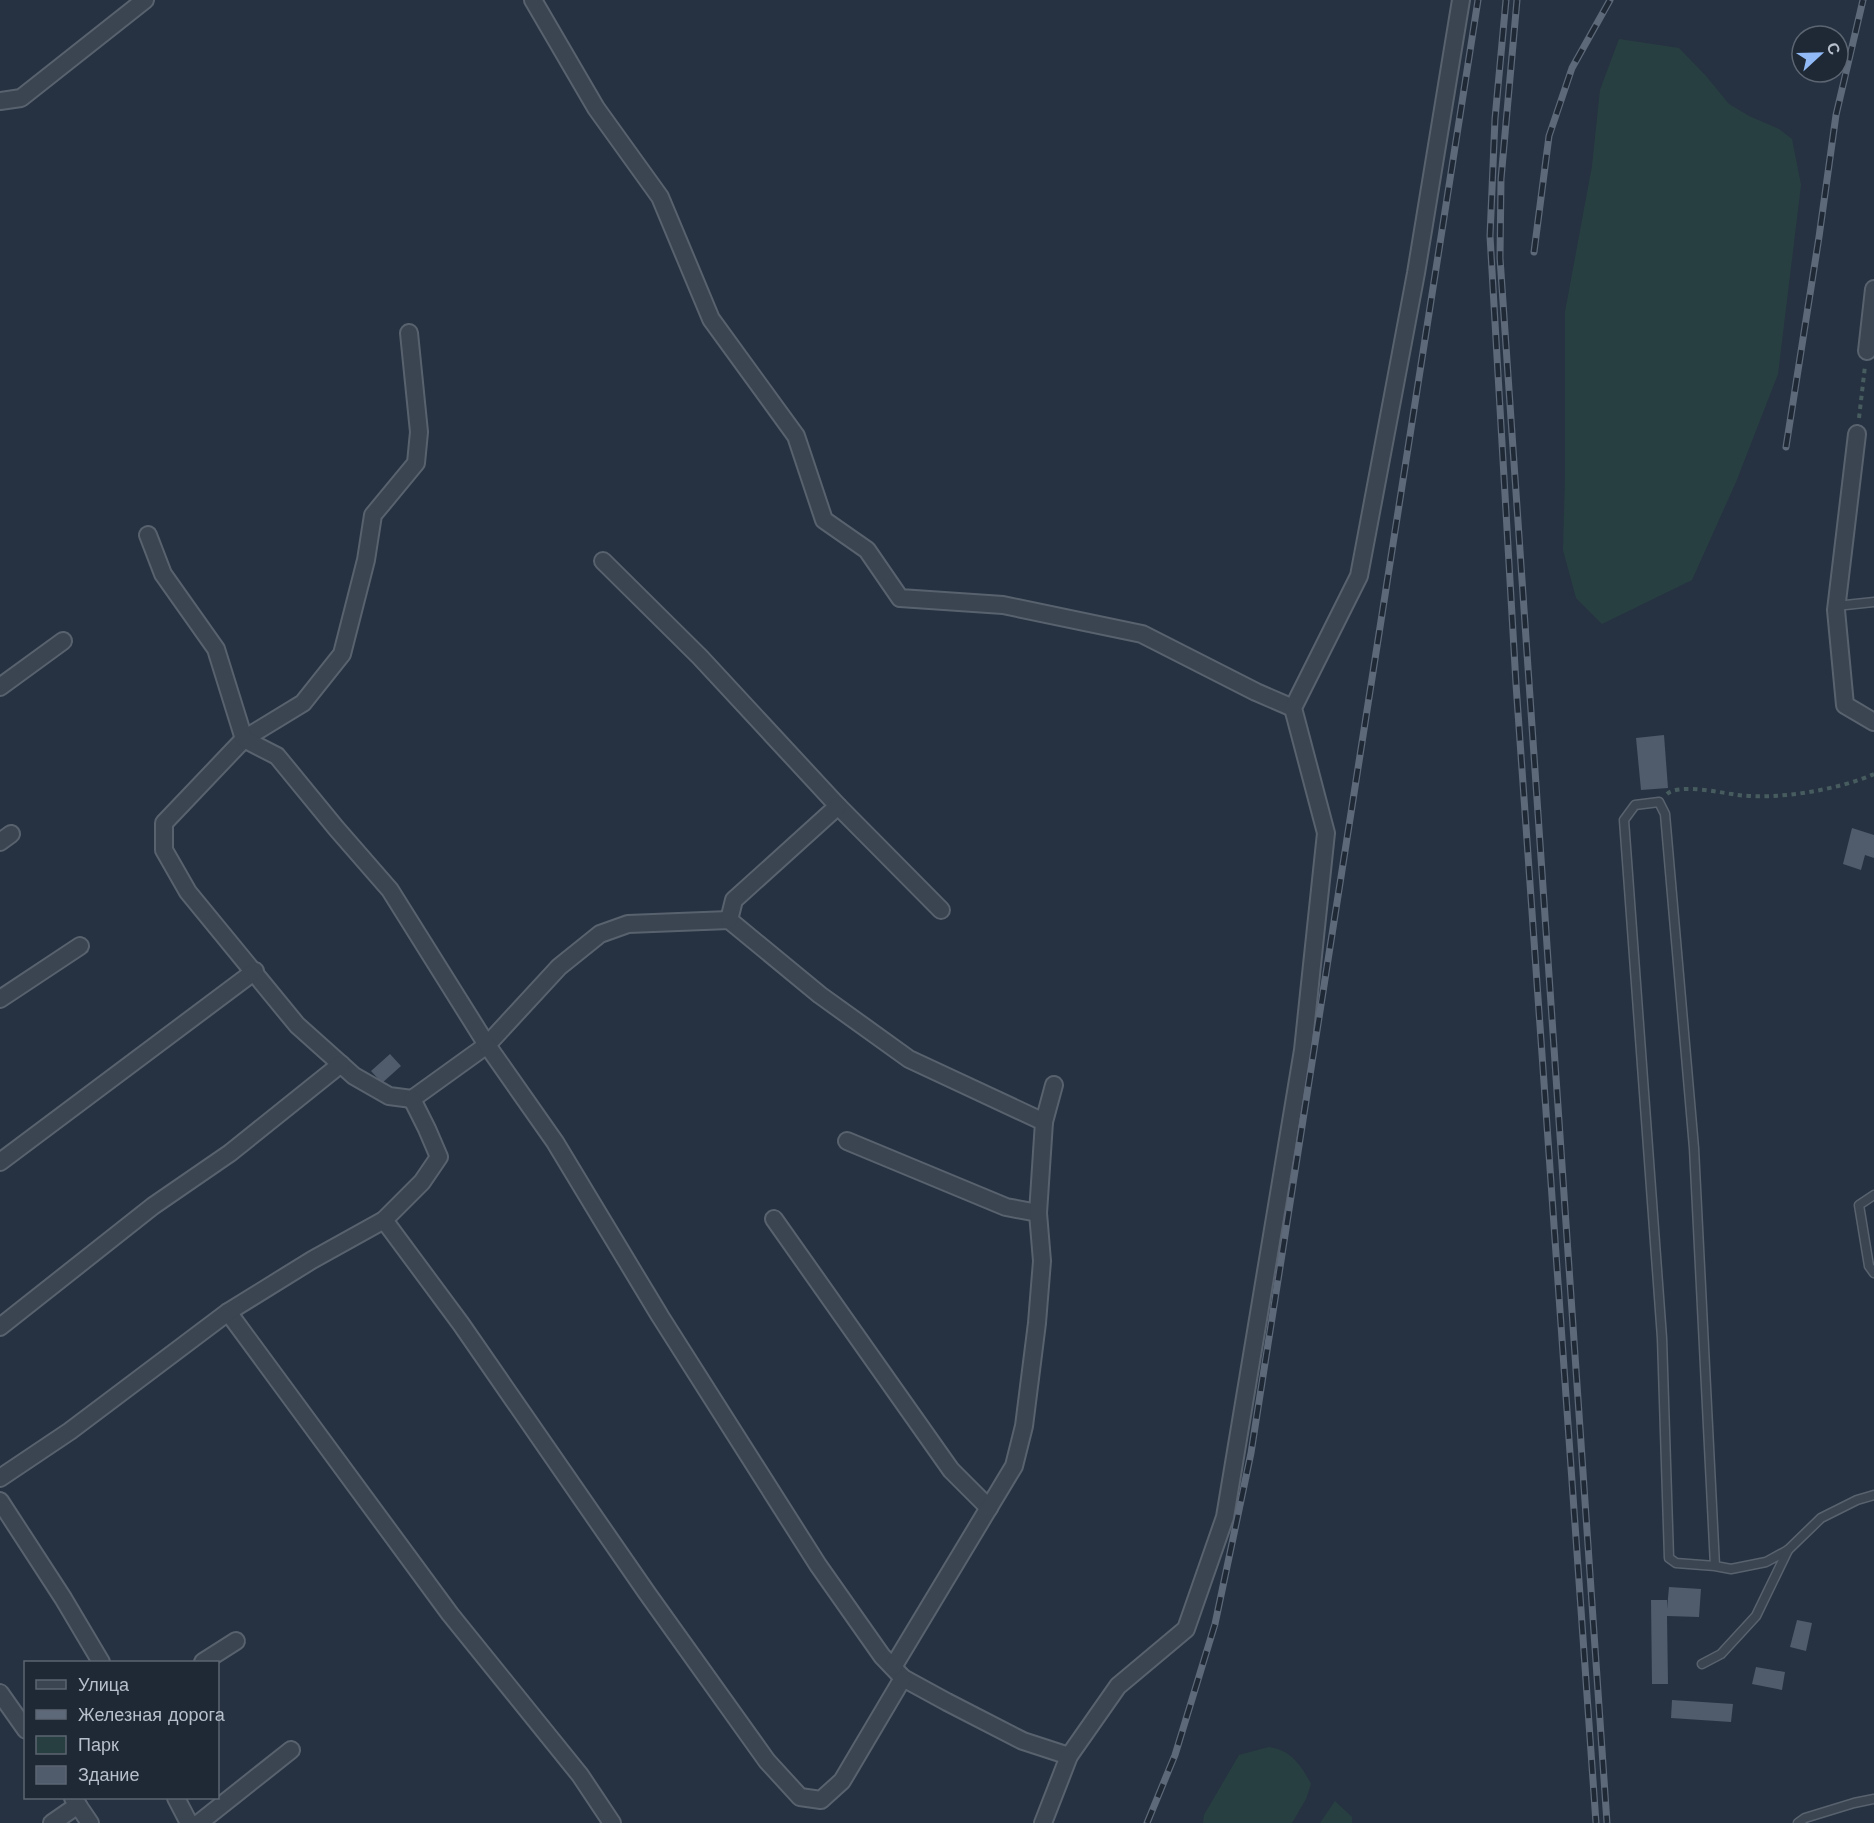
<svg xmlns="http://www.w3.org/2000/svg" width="1874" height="1823" viewBox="0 0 1874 1823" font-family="'Work Sans',sans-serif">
<rect width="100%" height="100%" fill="#263241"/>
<g fill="#283f42">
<polygon points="1619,39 1679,48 1706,76 1729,104 1749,116 1779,129 1792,139 1801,185 1778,374 1736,482 1692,580 1602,624 1576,598 1563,550 1565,478 1565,312 1592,166 1600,90"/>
<path d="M1269,1747C1291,1750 1301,1765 1311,1784L1306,1799L1292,1823H1203L1204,1815L1239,1755Z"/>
<polygon points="1335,1801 1352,1817 1352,1823 1320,1823"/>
</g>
<g fill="#505b6c">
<polygon points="1664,735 1668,788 1641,790 1636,738"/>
<polygon points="1852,828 1874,835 1874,858 1865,855 1861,870 1843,864"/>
<polygon points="390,1054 401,1066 382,1083 371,1071"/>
<polygon points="1669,1587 1701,1589 1699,1617 1667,1616 1668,1684 1652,1684 1651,1600 1667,1600 1667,1609"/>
<polygon points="1797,1620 1812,1623 1806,1651 1790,1647"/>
<polygon points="1756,1667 1785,1672 1782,1690 1752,1684"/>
<polygon points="1672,1700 1733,1704 1731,1722 1671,1718"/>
</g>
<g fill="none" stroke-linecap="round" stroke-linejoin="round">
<defs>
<g id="lane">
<polyline points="1836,606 1874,602"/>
<polyline points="1874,1195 1859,1205 1869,1266 1874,1273"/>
<polyline points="1715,1566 1694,1148 1665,814 1659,802 1635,805 1624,820 1662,1338 1669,1558 1676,1563 1715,1566 1731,1569 1766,1562 1788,1550 1821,1518 1857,1500 1874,1495"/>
<polyline points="1702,1664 1721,1654 1756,1616 1788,1550"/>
<polyline points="1798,1823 1805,1818 1854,1803 1874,1799"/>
</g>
<g id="street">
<polyline points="533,0 596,108 660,197 711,319 796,436 824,520 867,550 900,598 1003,605 1142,634 1256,692 1293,708"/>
<polyline points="0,101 21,98 145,0"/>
<polyline points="409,333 419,432 416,463 373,515 366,560 342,654 303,703 244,739 164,823 164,850 188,892 297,1025 354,1076 389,1096 412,1099 487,1045 559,967 600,934 628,924 729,920 820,995 909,1059 1044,1122"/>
<polyline points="1867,351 1874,289"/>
<polyline points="1857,434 1836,610 1845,705 1874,722"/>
<polyline points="148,535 163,574 216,649 244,739 277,756 336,828 390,890 487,1045 555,1142 660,1316 818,1565 882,1656 903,1678 947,1702 1023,1741 1069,1756"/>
<polyline points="603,561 700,657 838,806 941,910"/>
<polyline points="0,687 63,641"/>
<polyline points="0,842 11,834"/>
<polyline points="729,920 734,900 838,806"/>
<polyline points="0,999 80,946"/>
<polyline points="847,1141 1006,1207 1038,1213"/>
<polyline points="0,1162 255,971"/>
<polyline points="774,1219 951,1470 989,1508"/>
<polyline points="384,1220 461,1324 647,1593 767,1761 800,1797 821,1800 842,1781 903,1678"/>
<polyline points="228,1312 450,1614 580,1775 612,1823"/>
<polyline points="0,1327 153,1206 230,1153 341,1064"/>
<polyline points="0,1478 70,1431 228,1312 312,1260 384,1220 422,1182 439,1157 427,1129 412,1099"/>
<polyline points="0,1501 63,1598 101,1662"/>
<polyline points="203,1662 236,1641"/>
<polyline points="893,1667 1014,1466 1024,1426 1037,1323 1042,1261 1038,1213 1044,1122 1054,1085"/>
<polyline points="0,1693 26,1730"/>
<polyline points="73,1798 90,1823"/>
<polyline points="176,1798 189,1823"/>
<polyline points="52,1823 78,1805"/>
<polyline points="199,1823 291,1750"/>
<polyline points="1043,1823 1069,1756 1118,1686 1186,1629 1225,1517 1303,1050 1326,833 1293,708 1359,576 1416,273 1461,0"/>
</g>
</defs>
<use href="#lane" stroke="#58626e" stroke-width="11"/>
<use href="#street" stroke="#58626e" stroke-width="20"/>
<g stroke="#475c5f" stroke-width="4" stroke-dasharray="4.5 4.5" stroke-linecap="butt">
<polyline points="1859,418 1865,366"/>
<path d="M1667,794C1679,783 1722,793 1738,795C1777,800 1838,790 1874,774"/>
</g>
<use href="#lane" stroke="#3b4451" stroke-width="8"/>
<use href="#street" stroke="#3b4451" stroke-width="16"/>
<defs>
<g id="rail">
<polyline points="1506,0 1495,119 1490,236 1516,684 1596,1823"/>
<polyline points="1517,0 1501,179 1500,258 1607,1823"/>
<polyline points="1534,252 1549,136 1572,68 1610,0"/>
<polyline points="1786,447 1819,237 1836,115 1863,0"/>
<polyline points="1147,1823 1175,1755 1215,1624 1251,1453 1478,0"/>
</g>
</defs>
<use href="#rail" stroke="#5d6878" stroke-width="7"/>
<use href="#rail" stroke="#1f2936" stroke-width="4.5" stroke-dasharray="14" stroke-linecap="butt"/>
</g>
<rect x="24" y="1661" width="195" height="138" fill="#1f2936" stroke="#5c6572" stroke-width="1.5"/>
<rect x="36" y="1680" width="30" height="9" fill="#3b4451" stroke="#5c6572" stroke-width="1.5"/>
<text x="78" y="1691" font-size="18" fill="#b7bfcb">Улица</text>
<rect x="36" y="1710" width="30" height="9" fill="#5d6878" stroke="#5c6572" stroke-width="1.5"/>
<text x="78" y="1721" font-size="18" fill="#b7bfcb">Железная дорога</text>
<rect x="36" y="1736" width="30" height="18" fill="#283f42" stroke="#5c6572" stroke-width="1.5"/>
<text x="78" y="1751" font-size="18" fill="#b7bfcb">Парк</text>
<rect x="36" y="1766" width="30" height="18" fill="#505b6c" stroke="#5c6572" stroke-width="1.5"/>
<text x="78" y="1781" font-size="18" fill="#b7bfcb">Здание</text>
<g transform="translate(1820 54) rotate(68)"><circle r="28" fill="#1f2936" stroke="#5c6572" stroke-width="1.5"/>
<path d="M0-4.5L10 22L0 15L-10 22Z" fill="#91baf7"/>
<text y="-9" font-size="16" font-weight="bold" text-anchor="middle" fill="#b7bfcb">С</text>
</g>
</svg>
